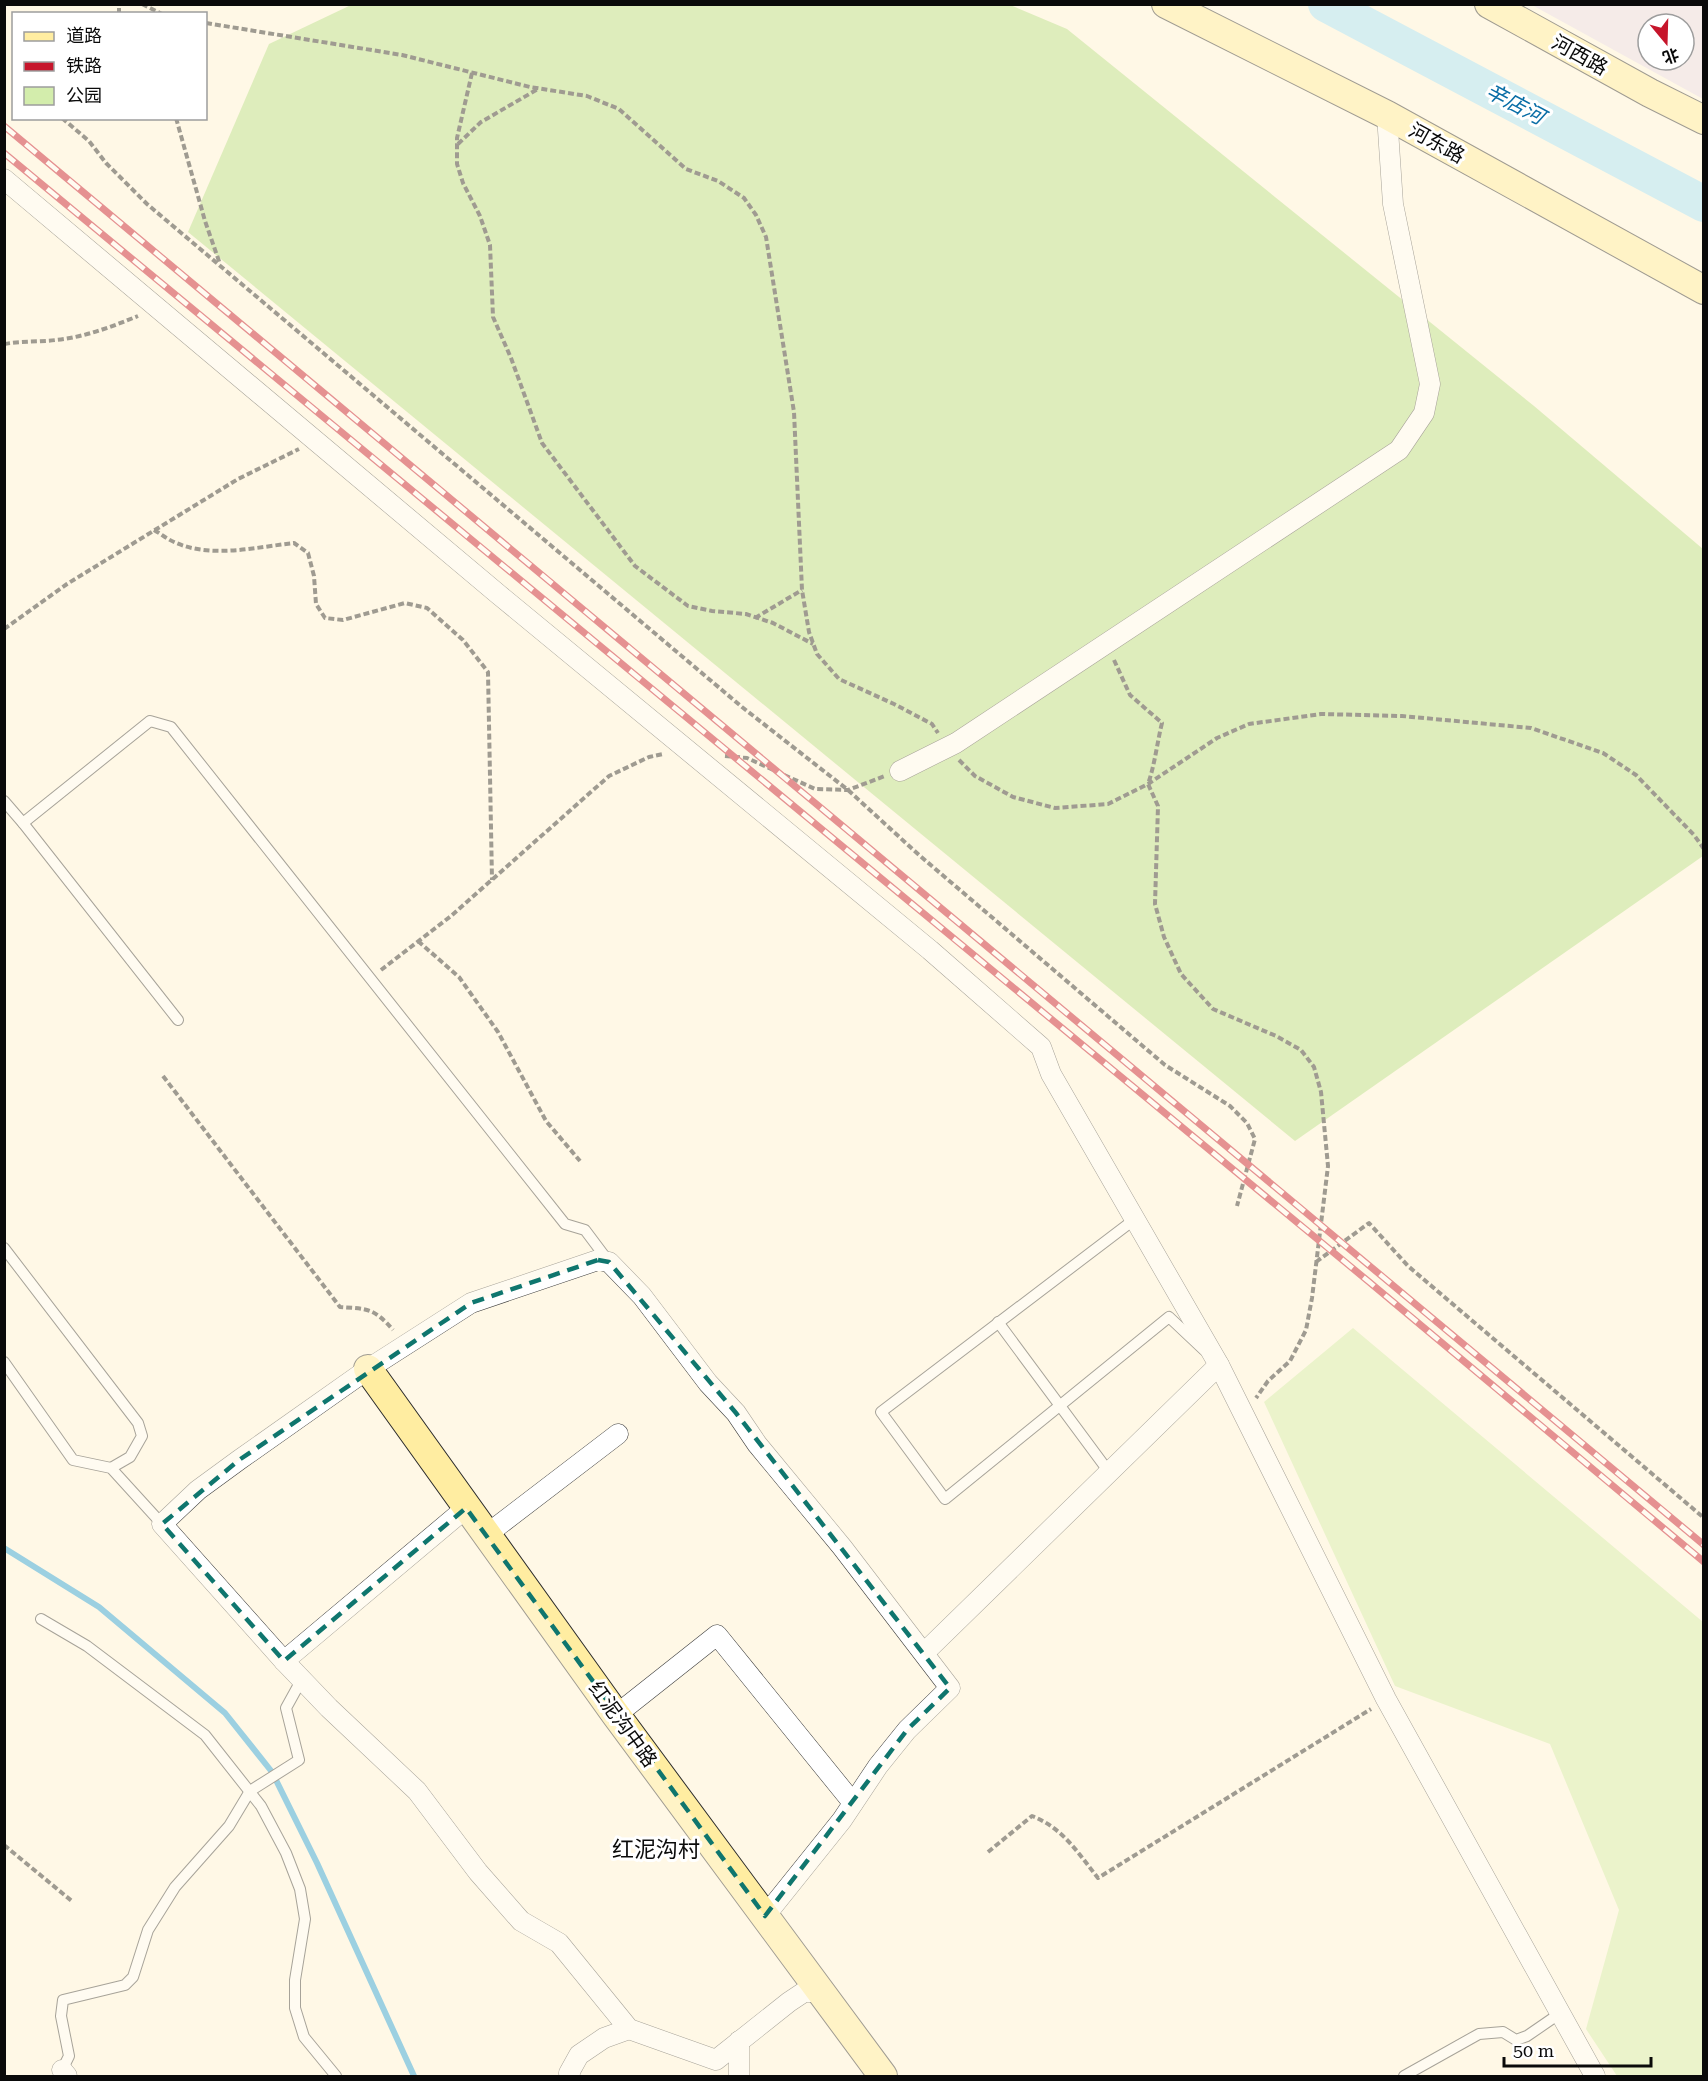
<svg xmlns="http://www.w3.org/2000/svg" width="1708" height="2081" viewBox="0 0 1708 2081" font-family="'Roboto Serif','Noto Sans SC',serif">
<rect width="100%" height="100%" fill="#fff8e6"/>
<path fill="#e8dcea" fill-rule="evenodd" d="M1532,5H1703V99ZM1648,24H1684V60H1648Z"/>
<polygon fill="#d3edac" points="1353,1328 1703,1622 1703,2076 1617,2076 1586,2029 1619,1910 1550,1744 1395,1686 1264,1402"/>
<polygon fill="#b7df8a" points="1008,4 1067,29 1534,406 1703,549 1703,856 1295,1141 188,232 269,44 351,5"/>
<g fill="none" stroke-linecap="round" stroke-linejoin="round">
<polyline stroke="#24a0db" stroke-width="6" points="4,1548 99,1607 225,1713 272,1772 317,1863 414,2076"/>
<polyline stroke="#a4e2fd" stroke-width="36" points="1326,4 1704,204"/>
<defs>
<g id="lane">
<polyline points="4,801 23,823 150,721 171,727 565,1224 585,1230 609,1262"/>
<polyline points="23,823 178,1020"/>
<polyline points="1135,1219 881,1412 945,1499 1169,1317 1204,1350"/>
<polyline points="4,1248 138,1423 142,1436 130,1457 111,1468"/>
<polyline points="998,1322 1109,1472"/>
<polyline points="4,1362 73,1460 111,1468 162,1524"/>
<polyline points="41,1619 87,1646 205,1735 261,1806 286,1853 300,1889 305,1919 295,1980 295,2008 304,2037 336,2076"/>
<polyline points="62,2070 69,2056 61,2016 63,2000 125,1985 133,1977 148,1930 175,1887 229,1826 250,1791 299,1760 286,1708 302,1679"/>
<polyline points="1404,2076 1479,2034 1503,2032 1516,2040 1527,2036 1559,2014"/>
</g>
<g id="street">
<polyline points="4,179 498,594 930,950 1041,1047 1051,1074 1219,1365 1386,1699 1595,2076"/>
<polyline points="900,771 956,743 1399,450 1424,413 1430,384 1393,204 1387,115"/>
<polyline points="466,1508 284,1661 329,1708 417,1791 478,1872 521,1921 559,1943 629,2029 716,2060 789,2002 804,1992 821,1992"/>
<polyline points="486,1535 618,1434"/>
<polyline points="925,1652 1219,1365"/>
<polyline points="284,1661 162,1524 198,1490 239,1460 368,1369 471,1303 598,1260 609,1262 642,1296 708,1383 736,1413 757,1444 842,1547 950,1688 907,1730 878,1766 842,1820 765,1916"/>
<polyline points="616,1715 717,1635 853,1803"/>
<polyline points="62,2070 67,2076"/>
<polyline points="570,2076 569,2073 579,2055 604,2038 629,2029"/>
<polyline points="739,2076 739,2041"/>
</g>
<g id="secondary">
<polyline points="1166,4 1387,115 1704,290"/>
<polyline points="1489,4 1650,93 1704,120"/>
<polyline points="368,1369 616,1715 883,2076"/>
</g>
</defs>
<use href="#lane" stroke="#3d3d3d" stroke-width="12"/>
<use href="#street" stroke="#3d3d3d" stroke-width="21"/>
<use href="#secondary" stroke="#2c2c2c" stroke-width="30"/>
<g stroke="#2c2c2c" stroke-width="4" stroke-dasharray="6 3" stroke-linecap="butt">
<polyline points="142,4 162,14"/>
<polyline points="119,14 119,4"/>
<polyline points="206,23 402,55 530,87 587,96 619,109 686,169 718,181 744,198 756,215 766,237 794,412 802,590 809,632 817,654 839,679 894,704 932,724 938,733"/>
<polyline points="472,73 457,138 457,164 463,183 480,216 490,245 493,317 511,358 542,443 635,566 688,606 712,611 746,614 773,623 813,644"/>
<polyline points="62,118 89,141 106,163 147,204 742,707 848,790 919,855 1165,1065 1230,1106 1247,1123 1255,1139 1237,1206"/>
<polyline points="176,118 205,221 220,264"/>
<polyline points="458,144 481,122 538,89"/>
<path d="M4,344C22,341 39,342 56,340C85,337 111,327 138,316"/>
<path d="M154,530C161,534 167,539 174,542C211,559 256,547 294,543L308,553L314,576L316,604L325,618L343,620L405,603L427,608L463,640L488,672L492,880"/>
<polyline points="755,618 802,590"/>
<polyline points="4,629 67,584 238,479 299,449"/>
<path d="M1114,660L1130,695L1162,723C1157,743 1155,764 1148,784L1158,806L1155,904L1164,937L1181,974L1213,1009L1276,1036L1301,1050L1314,1067L1321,1092L1328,1166L1312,1298L1306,1330L1290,1361L1268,1381L1256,1398"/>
<polyline points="725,756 747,758 815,789 848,790 885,776"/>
<polyline points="959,760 975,776 1013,797 1055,808 1108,804 1148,784 1217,738 1249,724 1321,714 1402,716 1531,728 1603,753 1636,775 1694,835 1704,849"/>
<polyline points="418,941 459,977 498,1032 546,1121 580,1161"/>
<polyline points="381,970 451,916 609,776 649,757 663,754"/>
<path d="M163,1076L340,1307C368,1309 374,1308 393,1330"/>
<polyline points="1316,1262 1369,1223 1408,1266 1704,1518"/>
<polyline points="4,1845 73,1902"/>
<path d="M988,1852L1032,1816C1063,1828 1078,1853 1098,1878L1371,1709"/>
</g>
<use href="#lane" stroke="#fff" stroke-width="10"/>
<use href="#street" stroke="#fff" stroke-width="20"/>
<use href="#secondary" stroke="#ffeda1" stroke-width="28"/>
<defs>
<g id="rail">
<polyline points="4,126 1704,1545"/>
<polyline points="4,153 1368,1281 1704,1562"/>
</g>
</defs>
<use href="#rail" stroke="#c6152b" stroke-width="7"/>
<use href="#rail" stroke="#fff" stroke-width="4.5" stroke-dasharray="14" stroke-linecap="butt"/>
</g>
<path d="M0 0H1708V2081H0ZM598,1260L609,1262L736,1413L950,1688L907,1730L765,1916L466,1508L284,1661L162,1524L239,1460L471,1303Z" fill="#fff8e6" fill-opacity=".55" fill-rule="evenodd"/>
<path fill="none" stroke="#0f766e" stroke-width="4.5" stroke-dasharray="12 8" stroke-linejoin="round" d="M598,1260L609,1262L736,1413L950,1688L907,1730L765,1916L466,1508L284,1661L162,1524L239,1460L471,1303Z"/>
<g text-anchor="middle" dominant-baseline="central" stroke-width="6" stroke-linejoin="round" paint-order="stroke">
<g font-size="20" fill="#0a0a0a" stroke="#fff">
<text transform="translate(1580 55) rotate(29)">河西路</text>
<text transform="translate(1437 143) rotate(29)">河东路</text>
<text transform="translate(623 1724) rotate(54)">红泥沟中路</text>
</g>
<g font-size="21" font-style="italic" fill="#086da6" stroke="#fff">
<text transform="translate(1515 104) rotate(28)">辛店河</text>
</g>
<g font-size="22" fill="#0a0a0a" stroke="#fff">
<text x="656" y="1849">红泥沟村</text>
</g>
</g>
<rect width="1708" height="2081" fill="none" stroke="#0a0a0a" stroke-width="12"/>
<rect x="12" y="12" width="195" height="108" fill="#ffffff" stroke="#9d9d9d" stroke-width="1.5"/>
<rect x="24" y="32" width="30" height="9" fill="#ffeda1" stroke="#9d9d9d" stroke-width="1.5"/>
<text x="66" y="42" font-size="18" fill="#0a0a0a">道路</text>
<rect x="24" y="62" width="30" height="9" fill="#c6152b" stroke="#9d9d9d" stroke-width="1.5"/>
<text x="66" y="72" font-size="18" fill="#0a0a0a">铁路</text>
<rect x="24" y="87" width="30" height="18" fill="#d3edac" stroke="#9d9d9d" stroke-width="1.5"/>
<text x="66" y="102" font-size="18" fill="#0a0a0a">公园</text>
<g transform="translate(1666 42) rotate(161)"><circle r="28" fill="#ffffff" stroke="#9d9d9d" stroke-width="1.5"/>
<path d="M0-4.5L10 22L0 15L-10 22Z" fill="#c6152b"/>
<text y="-9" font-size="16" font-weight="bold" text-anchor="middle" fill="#0a0a0a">北</text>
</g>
<path d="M1504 2057v9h147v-9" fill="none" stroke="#0a0a0a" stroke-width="3"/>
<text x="1513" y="2057" font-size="18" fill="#0a0a0a" stroke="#ffffff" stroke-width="4.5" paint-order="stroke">50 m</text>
</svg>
